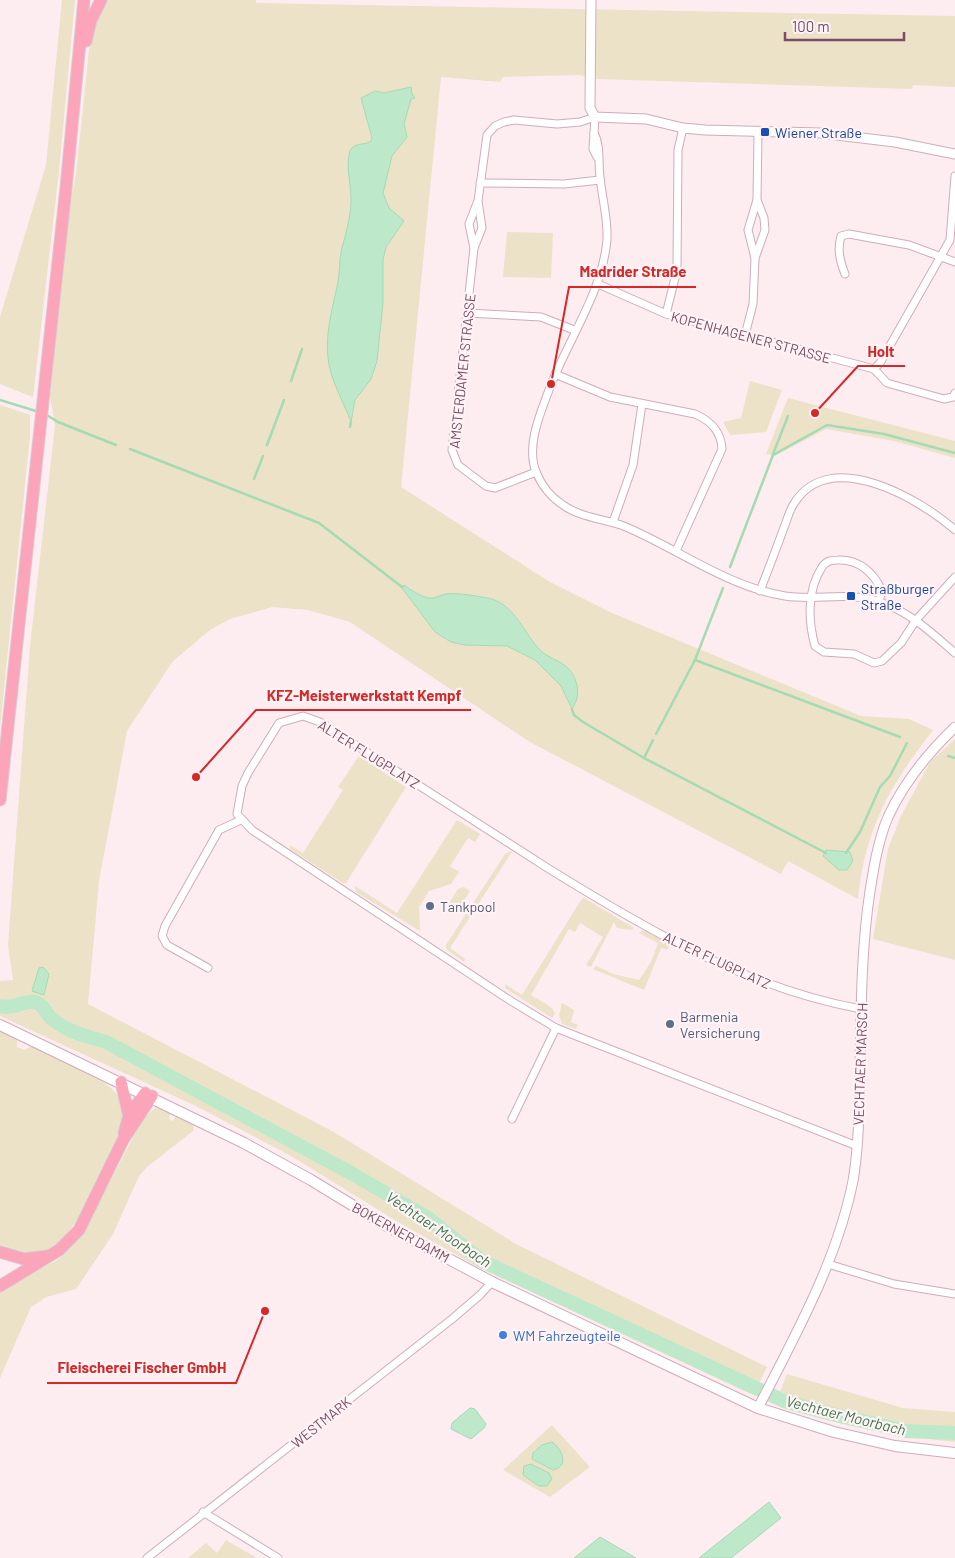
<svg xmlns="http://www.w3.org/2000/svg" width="955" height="1558" viewBox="0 0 955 1558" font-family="Barlow,sans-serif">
<rect width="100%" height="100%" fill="#fdecf0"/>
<g fill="#ece2c8">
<polygon points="62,0 75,0 59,171 33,397 0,384 0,317 46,165"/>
<path d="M107,0H256V3L955,16V87L913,85L912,89L598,79L579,75L503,77L500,82L441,77L401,487L550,582L612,613L861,716L909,719L933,730C891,784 865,828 858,899L788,861L781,874L530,742L350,622L308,610L272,607L230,619L210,630L173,661L127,731L99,881L88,1004L334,1132L516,1244L767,1367L753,1395L480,1268L398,1222L291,1156L196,1106L0,1016V981L13,980L8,945L30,646L55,426L50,396L68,215L76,174L89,50L94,28Z"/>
<polygon points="507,232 553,233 551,278 503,277"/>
<polygon points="750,381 782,390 766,432 730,435 723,422 741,418"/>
<polygon points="788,398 955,441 955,458 894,441 826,429 775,456 766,454"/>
<polygon points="0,405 30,415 30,436 0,728"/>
<polygon points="955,739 955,960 873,939 888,849 900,818 930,762"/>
<polygon points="359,756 406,787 346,883 343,883 290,849 290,845 303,853 343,790 338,787"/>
<polygon points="457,820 480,834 475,842 468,838 450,866 459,872 451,884 429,891 419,907 420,931 356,892 355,886 397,913"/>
<polygon points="513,850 450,948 465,959 464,962 446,949 446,945 505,854"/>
<polygon points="464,887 470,891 457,911 448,905 458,889"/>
<polygon points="584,898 634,928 631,930 617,928 614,922 591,967 586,965 603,937 580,923 575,932 569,929 532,993 531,995 552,1008 555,1014 552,1018 505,988 505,984 522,995 581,900"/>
<polygon points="643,930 670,944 667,950 661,948 644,990 593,969 596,966 613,974 639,980 651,962 658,943 639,933"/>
<polygon points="562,1003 574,1010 571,1022 578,1025 576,1029 562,1024 559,1015"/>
<path d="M0,1031L17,1040V1047L24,1050L32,1046C53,1056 105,1076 117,1095C121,1101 123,1108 123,1116C120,1142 77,1233 55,1246C38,1256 16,1255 0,1246Z"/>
<polygon points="155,1108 167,1110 170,1114 169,1119 173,1121 176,1116 194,1123 193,1131 147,1167 139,1176 113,1234 76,1289 46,1297 31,1307 0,1378 0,1290 57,1260 81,1237 142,1120"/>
<path d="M787,1374L903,1408L955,1412V1442C894,1436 833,1425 776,1403Z"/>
<polygon points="552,1425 590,1467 550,1497 503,1470"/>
<polygon points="226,1540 257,1558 188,1558 206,1543 217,1553"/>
</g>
<g fill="#bee8ca" stroke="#a4dbb3">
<path d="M411,87L412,94L415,98L411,99L404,124L407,137L392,156L383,193L389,208L404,221L386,247L383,260V303L377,361L371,379L355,400L351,422C343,400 330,380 328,358C325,332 333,307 338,282C340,271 339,259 342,248C346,233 350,219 351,204C352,186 345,168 350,151C353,143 363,145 370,142L372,138L361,98L375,91L384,93Z"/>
<path d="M404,585C411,590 420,596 428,598C435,599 439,595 446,594C453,592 484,597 492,599C516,607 524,634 541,651C550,659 565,662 572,673C579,685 580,697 572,709L561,686L535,660L507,646L465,645L451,642L435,632L402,588Z"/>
<polygon points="826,850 850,852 853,861 847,870 839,870 823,856"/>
<polygon points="43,967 49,974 44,995 32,991 39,968"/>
<polygon points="470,1408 475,1409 486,1424 484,1428 471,1439 451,1429 452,1423"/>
<path d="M552,1442C562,1449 570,1466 553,1470L532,1459L533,1453L542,1445Z"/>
<polygon points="531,1464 549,1473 552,1479 547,1486 539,1486 523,1475 524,1466"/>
<polygon points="769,1502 781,1518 731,1558 699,1558"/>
<polygon points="600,1537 636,1558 574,1558"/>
</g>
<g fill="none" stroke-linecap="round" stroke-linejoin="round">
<g stroke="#a4dbb3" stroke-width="2.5">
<polyline points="291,381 302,349"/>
<polyline points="0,400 39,412"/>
<polyline points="45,414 58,422 116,445"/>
<polyline points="350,427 351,422"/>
<polyline points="267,445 284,400"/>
<polyline points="130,449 319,523 402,587"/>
<polyline points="773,454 788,416"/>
<polyline points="254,479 263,456"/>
<polyline points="730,567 773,455 827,425 884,434 955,453"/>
<polyline points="695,660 900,737"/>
<polyline points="572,709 574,715 583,722 644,758 826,853"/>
<polyline points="656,734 695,660 723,588"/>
<polyline points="948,756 955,758"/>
<polyline points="644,758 653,740"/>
<polyline points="846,853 860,832 880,787 890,776 907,743"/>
</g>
<path stroke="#bee8ca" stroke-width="14" d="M0,1006C12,1010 24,1000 35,1002C43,1004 46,1013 51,1018C66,1032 87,1036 106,1042L351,1173L428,1218L482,1261L784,1401L827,1413L906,1431L955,1433"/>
<defs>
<g id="minor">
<path d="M594,133C601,146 598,163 600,177C602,198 608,218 607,239C603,292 567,341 549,390C540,414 525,448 537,474C542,486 552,498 563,505C581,518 606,519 626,527C678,549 728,587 785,596C817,601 849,591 880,602C910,612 932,633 955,653"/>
<polyline points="480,183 564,184 600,180"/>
<polyline points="474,248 469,224 477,203"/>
<polyline points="755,258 748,230 757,200 758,132"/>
<path d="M845,274C840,261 837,250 841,236L849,234L909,245L955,262"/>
<polyline points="598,284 666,314 874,369 880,363 950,240 955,176"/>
<polyline points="467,313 541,317 574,330"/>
<polyline points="666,314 677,270 678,150 683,128"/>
<polyline points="745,335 753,304 755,258 765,230 764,218 757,200"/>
<polyline points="874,369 887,383 944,399 953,397 955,393"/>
<path d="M555,374L610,397L695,414C711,421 721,431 722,449L676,551"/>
<polyline points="536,472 495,488 486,486 458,465 452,450 474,248 482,228 478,201 487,135 495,126 504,122 514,120 557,124 580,122 595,117 593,149 597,157"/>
<polyline points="613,522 633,465 642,404"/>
<path d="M760,591C768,570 776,550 783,530C787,521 789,510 795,502C831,447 920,499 955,530"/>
<path d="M879,601L882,591C874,573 859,559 838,560C831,560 826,561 822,567C807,590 808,621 815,646L824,652L854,654L874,663L882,661L901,643L916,620L955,577"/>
<polyline points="208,968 167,945 162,936 165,926 219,830 241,820"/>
<polyline points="512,1119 556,1028"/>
<path d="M857,1146L556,1028L511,1001L252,830L237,814L242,786L248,773L279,723L303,716L320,722C395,770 470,819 546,867C644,928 746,988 861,1009"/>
<polyline points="828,1264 894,1284 955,1294"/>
<polyline points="203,1512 278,1558"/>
<polyline points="147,1558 452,1319 480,1295 492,1282"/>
</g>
<g id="tertiary">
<polyline points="591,0 590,108 595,117 646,119 683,128 705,130 820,133 895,142 955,154"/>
<path d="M758,1408C795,1336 837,1261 853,1181C859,1146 859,1108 860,1072C861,1012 861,950 870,891C874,866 878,841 888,817C904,782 928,753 955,727"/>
</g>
<polyline id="secondary" points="0,1025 244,1143 311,1180 385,1225 492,1282 758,1408 834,1432 895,1446 955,1453"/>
<g id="primary">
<polyline points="86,41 91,20 101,0"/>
<polyline points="0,800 66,188 84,0"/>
<polyline points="121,1082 129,1116"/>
<polyline points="124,1133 129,1116 145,1093"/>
<polyline points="0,1252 24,1259 48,1256"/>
<polyline points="0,1286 59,1250 79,1230 123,1140 152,1096"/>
</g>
</defs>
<use href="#minor" stroke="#ceadbc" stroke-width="9"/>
<use href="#tertiary" stroke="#ceadbc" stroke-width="11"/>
<use href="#secondary" stroke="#d1aabc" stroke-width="12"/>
<use href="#primary" stroke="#d7c9d1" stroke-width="13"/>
<use href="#minor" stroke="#fff" stroke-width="7"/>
<use href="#tertiary" stroke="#fff" stroke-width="9"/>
<use href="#secondary" stroke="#fff" stroke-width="10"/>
<use href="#primary" stroke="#fca4ba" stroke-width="11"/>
</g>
<g fill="#1a4fb4" stroke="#fff3f6" stroke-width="2">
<rect x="760" y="127" width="10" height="10" rx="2.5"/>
<rect x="846" y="591" width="10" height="10" rx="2.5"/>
</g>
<g fill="#5c6f8a" stroke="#fff3f6" stroke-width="2">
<circle cx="430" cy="906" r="5"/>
<circle cx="670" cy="1024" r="5"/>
</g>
<circle fill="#3f7fe0" stroke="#fff3f6" stroke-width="2" cx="503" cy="1335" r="5"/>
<g text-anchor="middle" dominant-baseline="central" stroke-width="4.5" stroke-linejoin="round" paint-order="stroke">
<g font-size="14" fill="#164399" stroke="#fff3f6" text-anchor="start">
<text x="775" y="132">Wiener Straße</text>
<text x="861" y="588">Straßburger<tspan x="861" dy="16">Straße</tspan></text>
</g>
<g font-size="14" fill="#7a4c65" stroke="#fff3f6">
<text transform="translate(751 337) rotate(15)">KOPENHAGENER STRASSE</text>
<text transform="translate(462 371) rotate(-84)">AMSTERDAMER STRASSE</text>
<text transform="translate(369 754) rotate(32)">ALTER FLUGPLATZ</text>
<text transform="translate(717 960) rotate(25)">ALTER FLUGPLATZ</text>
<text transform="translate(860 1064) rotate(-88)">VECHTAER MARSCH</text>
<text transform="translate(401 1232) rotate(29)">BOKERNER DAMM</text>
<text transform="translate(321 1422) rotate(-39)">WESTMARK</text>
</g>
<g font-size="14" fill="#4e5e75" stroke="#fff3f6" text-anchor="start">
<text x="440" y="906">Tankpool</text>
<text x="680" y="1016">Barmenia<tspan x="680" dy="16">Versicherung</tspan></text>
</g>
<g font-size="14" fill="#366cbe" stroke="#fff3f6" text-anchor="start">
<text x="513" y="1335">WM Fahrzeugteile</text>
</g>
<g font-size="15" font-style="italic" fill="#3c784c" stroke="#fff3f6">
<text transform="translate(439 1229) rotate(34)">Vechtaer Moorbach</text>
<text transform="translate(846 1415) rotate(14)">Vechtaer Moorbach</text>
</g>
</g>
<path fill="none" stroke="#d62828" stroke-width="2" d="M551 384L569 287H696M815 413L858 366H905M196 777L256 710H471M265 1311L236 1383H47"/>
<g fill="#d62828" stroke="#fff3f6" stroke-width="2">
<circle cx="551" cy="384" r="5"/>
<circle cx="815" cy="413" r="5"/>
<circle cx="196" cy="777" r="5"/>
<circle cx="265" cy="1311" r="5"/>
</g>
<g font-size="15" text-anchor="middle" font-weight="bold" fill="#d62828" stroke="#fff3f6" stroke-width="4.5" stroke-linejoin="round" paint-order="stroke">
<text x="633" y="277">Madrider Straße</text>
<text x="881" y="357">Holt</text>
<text x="364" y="701">KFZ-Meisterwerkstatt Kempf</text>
<text x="142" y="1373">Fleischerei Fischer GmbH</text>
</g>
<path d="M785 32v8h119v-8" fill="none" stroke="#7a4c65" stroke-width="2.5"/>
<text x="792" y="32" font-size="15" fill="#7a4c65" stroke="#fff3f6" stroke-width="4" paint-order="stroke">100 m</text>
</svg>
